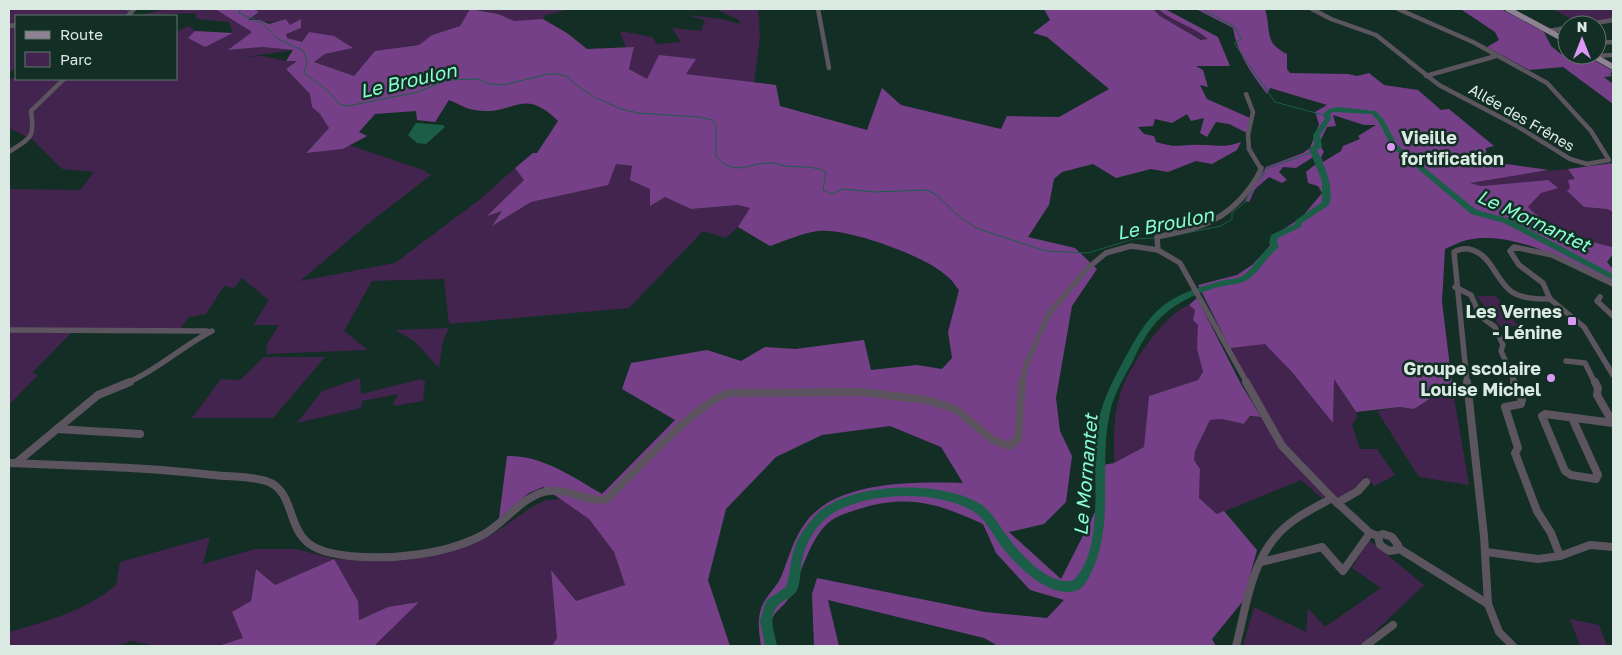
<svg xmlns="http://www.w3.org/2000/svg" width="1622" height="655" viewBox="0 0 1622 655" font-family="'Golos Text',sans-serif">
<rect width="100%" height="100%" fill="#132e24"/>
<g fill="#43244e">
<polygon points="9,9 132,9 128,14 118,16 16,16 16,68 9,73"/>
<polygon points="165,9 215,9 252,32 229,50 262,47 294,50 246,57 263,56 286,61 298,60 286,69 310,94 312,107 320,114 329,128 306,152 343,149 349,145 423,170 431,175 369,223 300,281 395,263 479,200 515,168 524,180 488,215 502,211 493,225 531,202 607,185 616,164 633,167 651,189 650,205 665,197 691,209 738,205 751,208 738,227 726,238 703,231 629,308 449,324 444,279 372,281 344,331 368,350 266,354 267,344 279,325 253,325 269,300 242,278 234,288 224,286 206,314 189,317 180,329 76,328 32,373 38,375 9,405 9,189 80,190 94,172 62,169 33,140 9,128 9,78 176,79 176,32 189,26 195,31 188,38 233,33 229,22 197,19 195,13 142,15"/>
<path d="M254,9H470L460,26L432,35L419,45L405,46L358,70L354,76L313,62L325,54L352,48L309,32L302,42L287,38L286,34L290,25L286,19C273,23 264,23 251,18L259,13Z"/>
<polygon points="473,9 571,9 545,15 543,19 514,22 498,14"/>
<polygon points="716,9 758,9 760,37 754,83 685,74 695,59 648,80 629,69 634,48 626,48 620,31 652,37 657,44 681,42 672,28 701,31 705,20 687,15 722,19 740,24 739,20"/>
<path d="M1153,9C1160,9 1201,33 1209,39L1202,40L1160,16Z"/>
<polygon points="1552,9 1613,9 1613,18 1581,24"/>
<polygon points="1568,169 1575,179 1568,192 1584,207 1607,209 1613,212 1613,249 1568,232 1536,215 1528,207 1541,193 1548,180 1481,186 1469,183 1528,173"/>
<polygon points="1477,296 1496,296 1518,326 1500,326"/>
<path d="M1189,305L1196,310L1193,320L1199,325L1197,349L1203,372L1198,380L1149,396L1144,447L1114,463C1114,442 1113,419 1119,398C1126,371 1163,314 1189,305Z"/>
<polygon points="449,328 443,341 439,368 414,341 395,330"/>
<polygon points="1249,344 1265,344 1272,349 1333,422 1334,379 1358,416 1352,425 1360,449 1377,449 1395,475 1374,486 1365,475 1360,486 1337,499 1331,493 1322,498 1301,480 1218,514 1199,498 1200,469 1194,460 1195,451 1210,420 1222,419 1244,424 1250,417 1264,417 1230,348"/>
<polygon points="264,357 325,357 273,418 192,418 221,379 240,380"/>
<polygon points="360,378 361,394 421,379 425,381 423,401 395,406 393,404 398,394 362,401 361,408 297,423 322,391"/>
<polygon points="1443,390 1453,391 1469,485 1419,477 1377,411 1400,407 1414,409"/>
<path d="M561,499L589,519L614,552L625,586L576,601L551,571L557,638L552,646H377L375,644L388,607L358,620L334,559L275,585L256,569L244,638L218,646H157L131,641L117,646H9V632C47,621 85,611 116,585L120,562L210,537L203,564L255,549H297L334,559L365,560L455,549L493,534L532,507L546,500Z"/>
<polygon points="1369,540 1424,585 1360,646 1243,646 1254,607 1306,632 1308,608 1325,627 1381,588 1352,568"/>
<polygon points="1570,619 1599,625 1607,646 1580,646"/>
</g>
<g fill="#764088" fill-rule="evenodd">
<path d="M215,9H254L259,12L248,20H260L269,24L286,19L290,25L301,19V28L286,34L287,38L302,42L309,32L334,36L353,48L325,54L314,62L354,76L375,51L419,45L432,35L460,26L470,9L498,14L514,21L543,19L567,33L587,49L634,47L629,69L647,79L659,55L696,59L686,74L776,85L780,106L867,130L882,88L901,105L1001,129L1007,116L1059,117L1109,89L1047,37L1033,33L1050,20L1044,9H1153L1160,16L1201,40L1208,39C1193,26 1173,22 1158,9H1165L1218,37L1230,66H1196L1203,70L1208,87L1200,85L1207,99L1250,118L1247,133L1229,124L1216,122L1207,137L1200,133L1204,118L1191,121L1187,114L1172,123L1155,119L1153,126L1138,127L1144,134L1154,136L1156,142C1179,149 1182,144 1203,145C1220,145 1224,148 1241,142L1237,150L1212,164L1196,161L1168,172L1151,169L1116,178L1093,164L1062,172L1054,179L1049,205L1028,237L1075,248L1097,269L1072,306L1056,398L1060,431L1072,456L1066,502L1044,524L1009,532L1061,579L1097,508V466L1114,463L1144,447L1149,396L1198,380L1203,372L1197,349L1198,325L1193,320L1195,310L1189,305L1197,298L1241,384L1261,417L1250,416L1244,424L1222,419L1210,420L1195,451L1194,460L1200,469L1199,498L1217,514L1224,511L1257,550L1243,601L1212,639L1216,646H998L984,638L828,600L839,646H814L812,594L817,578L985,612L1047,618L1064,600L1030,590L996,553L983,524C937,503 908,494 859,509C849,512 836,516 828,523C810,540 803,568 793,590C782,617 763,606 776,646H761C759,631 756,616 764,602C769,593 777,586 781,577C789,558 793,539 806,522C837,480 917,482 963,483L941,447L890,426L822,435L776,457L726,509L708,580L730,646H552L557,638L551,570L576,601L625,585L614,552L589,519L543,487L529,493L499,518L507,456C542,455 573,477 602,494L675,420L622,389L631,363L707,350L741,361L765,347L795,349L864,340L871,370L917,365L942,369L952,358L948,332L959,290C955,286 953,281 949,278C929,257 847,227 818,231C802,233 785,241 770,246L738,227L750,208L738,205L691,209L665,197L650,206V189L630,180L632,166L616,164L608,185L531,202L492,226L502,211L487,216L524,180L515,168L533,153H537L558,121C522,85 514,117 475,110C466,109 457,103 449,100L435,122L417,120L416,111L375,114L359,132L367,136L343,149L306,153L329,128L320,114L312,107L310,94L286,69L297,61H286L293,50L262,47L228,50L252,32Z"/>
<path d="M1196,9H1265C1272,32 1263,42 1287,54V69L1290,73L1348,74L1357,76L1369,73L1384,85L1418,90L1441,110L1449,109L1494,146L1486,148V159H1471L1485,164L1492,162L1549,170L1470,183L1481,186L1548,180L1558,188L1541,193L1528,207C1549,229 1583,240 1612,247L1613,254L1607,262L1613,269V282C1572,264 1513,229 1467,240C1459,242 1452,246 1445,249L1442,302L1453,391L1443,390L1414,409L1400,407L1356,412L1334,379L1333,423L1291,371L1265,344L1230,348L1198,285L1237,275L1252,265L1269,247L1275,235L1302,217L1322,193L1318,186L1308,183L1306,172L1316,164L1315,156L1296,168L1283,167L1279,172L1287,180L1282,183L1269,177L1255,189L1249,202L1245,201C1251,188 1260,179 1266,167L1303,153L1310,148L1319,124L1315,112L1327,105L1270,88L1267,94C1252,74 1237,54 1233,28ZM1333,115L1364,125H1376L1358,136L1360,139L1343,146L1341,151L1323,162L1321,157L1324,152L1319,144L1327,127L1336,126Z"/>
<polygon points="1466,9 1501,9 1544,32 1551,46 1561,54 1585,55 1613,71 1610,74 1613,76 1604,77 1613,84 1613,104 1563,67 1529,70 1487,47 1499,40 1495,32 1462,10"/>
<polygon points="195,31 233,33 205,47 188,38"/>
<polygon points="1613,163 1613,212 1607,209 1584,207 1567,191 1570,188 1568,180 1575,179 1568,169"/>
<polygon points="334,559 358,601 359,620 388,607 419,602 376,644 377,646 218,646 243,638 232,612 251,601 256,569 275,585"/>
</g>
<polygon fill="#1b5e48" points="416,123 443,125 445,127 426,144 417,143 408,135"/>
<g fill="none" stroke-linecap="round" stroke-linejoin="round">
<g stroke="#1b5e48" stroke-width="1">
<polyline points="123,9 129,11"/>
<path d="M240,9L239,13L262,23L278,39L304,51L307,62L304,73L327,90L339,104L348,106L418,92L448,80L479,79L489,84L503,85L548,74H557L567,76L572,82L596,98L621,109L638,113L699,117L712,120L716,125V157C737,178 748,162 772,163C777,163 782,166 787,166C801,168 813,165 826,172L823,190L832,194L843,189L874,192L926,190L937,195L957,215L976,228L1046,251L1088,253L1133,239L1155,238"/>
<polyline points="1202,9 1235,27 1241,39 1234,43 1275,102 1327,116"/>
<polyline points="1258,181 1268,168 1313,152"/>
<polyline points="1176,235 1221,226 1232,219 1232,213 1246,201 1252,191"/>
</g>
<path fill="#1b5e48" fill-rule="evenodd" d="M1337,107L1376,111L1384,120L1397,145L1470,205L1477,210L1510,219L1613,274V280L1504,223L1471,214L1392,147L1378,121L1372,114L1333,112L1330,114L1331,119L1320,135L1322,146L1317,150C1324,166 1335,186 1329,205L1302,223L1301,227L1278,238L1277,243L1279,247C1275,251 1270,255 1267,259C1261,266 1256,274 1249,279C1241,284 1233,284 1224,286C1213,288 1201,292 1191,297C1171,306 1153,322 1143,341C1139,347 1136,354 1133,361C1125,375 1117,389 1112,404C1109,415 1107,427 1106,439C1103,483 1111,527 1093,569C1089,576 1086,586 1078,590C1051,601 1017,566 1002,547C992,534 986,518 971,510C936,490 870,492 835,512C818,521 805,543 802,561C800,571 801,583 796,592C793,596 787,599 782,602C766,614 774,630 777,646H765L760,621L765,604L767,600L786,587C790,576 790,564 793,553C796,540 805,527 814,517C845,481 943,479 982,505C993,513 999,526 1008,537C1020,554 1051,588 1074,580C1105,546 1092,479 1096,436C1099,406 1112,382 1126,356C1135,340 1143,325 1156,312C1173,295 1197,288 1220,281C1227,279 1235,280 1242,276C1254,269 1259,254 1271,246L1269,243L1271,235L1295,224L1296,220L1322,202V181L1309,149L1314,145L1313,135L1325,119L1323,114L1329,109Z"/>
<g stroke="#5c555f" stroke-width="4.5">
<polyline points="818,9 829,68"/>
<polyline points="1312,9 1331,19 1376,35 1439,85 1517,126 1570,159 1587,164 1609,160 1591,131 1547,83 1473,42 1398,9"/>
<polyline points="128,16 134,9"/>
<polyline points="1584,25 1613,20"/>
<polyline points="9,26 16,25"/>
<polyline points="1548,31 1567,28"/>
<polyline points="1597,43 1613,42"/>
<polyline points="1593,56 1613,55"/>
<polyline points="1426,76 1496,56"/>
<polyline points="1246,94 1253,112 1248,135 1249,149 1261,169"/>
<path d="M9,152C31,137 35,139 31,111L64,79"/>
</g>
<g stroke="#5c555f" stroke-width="5.5">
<path d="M1158,250L1157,237C1198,228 1224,223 1250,188C1254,181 1260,175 1261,168"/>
<polyline points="1455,287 1471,295 1480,316 1495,327 1503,345 1501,351 1515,383"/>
<polyline points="1600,297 1597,301 1613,316"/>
<polyline points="1550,299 1543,283 1519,265 1510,251 1514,247 1552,255 1613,284"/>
<polyline points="1550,299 1584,327 1613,375"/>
<polyline points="9,330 207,331"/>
<polyline points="1566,361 1585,363 1595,383"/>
<path d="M127,383C158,370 182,346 212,331"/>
<polyline points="1022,383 1026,365 1049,313 1088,268 1106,253 1131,246 1158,250 1180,263 1247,383"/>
<path d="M1467,383L1454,252C1459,249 1463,248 1469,249C1493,255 1494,279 1512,292C1523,299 1538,299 1550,299"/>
</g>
<g stroke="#5c555f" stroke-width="8">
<polyline points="1246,382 1282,446 1332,498 1370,533 1378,536"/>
<polyline points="1467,382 1484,536 1488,604 1499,632 1513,646"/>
<polyline points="1514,382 1522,400 1521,404 1505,407 1518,448 1515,453 1537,511 1551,533 1560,556"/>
<polyline points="1595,382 1598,388 1597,395 1613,423"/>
<polyline points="1572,418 1598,475 1596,479 1571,475 1565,471 1542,416 1545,414 1613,423"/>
<polyline points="57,429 140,434"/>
<path d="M9,463C77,466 145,467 213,475C230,477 250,476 266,481C292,489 288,522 304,539C314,551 334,554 349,556C392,560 448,555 486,533C506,521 520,499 544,492C566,486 585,503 607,499C633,474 697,402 729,393L861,392L927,400L955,409L993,440L1009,446L1018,439L1022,382"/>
<polyline points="16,463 98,395 130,382"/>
<polyline points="1337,503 1358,491 1366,482"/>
<polygon points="1383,534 1392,537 1398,545 1396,550 1389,551 1380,545 1378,536"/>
<polyline points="1398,548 1488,604"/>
<polyline points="1486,552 1538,559 1560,556 1590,545 1613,547"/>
<polyline points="1261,562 1322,547 1343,571 1370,533"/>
<path d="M1236,646C1246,608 1251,561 1280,532C1295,517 1314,508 1332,498"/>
<polyline points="1365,646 1393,625"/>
</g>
<g stroke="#8f8295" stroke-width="5.5">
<polyline points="1508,9 1567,41"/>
<polyline points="1592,55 1613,67"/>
</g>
</g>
<g fill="#dc99f4" stroke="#132e24" stroke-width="2">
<circle cx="1391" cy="147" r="5"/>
<rect x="1567" y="316" width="10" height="10" rx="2.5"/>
<circle cx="1551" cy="378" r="5"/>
</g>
<g text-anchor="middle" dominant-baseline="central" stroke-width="5" stroke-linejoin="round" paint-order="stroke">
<g font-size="15" fill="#daeae2" stroke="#132e24">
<text transform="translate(1522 117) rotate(30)">Allée des Frênes</text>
</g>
<g font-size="18" font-weight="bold" fill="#daeae2" stroke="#132e24" text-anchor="end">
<text x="1401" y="137" text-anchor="start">Vieille<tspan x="1401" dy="21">fortification</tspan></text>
<text x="1562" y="311">Les Vernes<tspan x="1562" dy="21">- Lénine</tspan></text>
<text x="1541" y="368">Groupe scolaire<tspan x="1541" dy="21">Louise Michel</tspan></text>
</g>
<g font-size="19" font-style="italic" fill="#88fed2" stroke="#132e24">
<text transform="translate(408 80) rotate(-13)">Le Broulon</text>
<text transform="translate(1534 220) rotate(25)">Le Mornantet</text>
<text transform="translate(1165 223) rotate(-11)">Le Broulon</text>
<text transform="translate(1085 475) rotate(-85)">Le Mornantet</text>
</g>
</g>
<rect width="1622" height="655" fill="none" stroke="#daeae2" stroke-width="20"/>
<rect x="15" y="15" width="162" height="65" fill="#132e24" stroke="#637970"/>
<rect x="25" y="31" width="25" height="8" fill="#8f8295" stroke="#637970"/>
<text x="60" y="40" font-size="15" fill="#daeae2">Route</text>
<rect x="25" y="52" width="25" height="15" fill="#43244e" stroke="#637970"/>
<text x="60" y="65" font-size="15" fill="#daeae2">Parc</text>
<g transform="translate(1582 40)"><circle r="24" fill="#132e24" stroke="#637970"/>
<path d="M0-4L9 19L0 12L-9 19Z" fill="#dc99f4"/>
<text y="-8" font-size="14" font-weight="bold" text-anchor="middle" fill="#daeae2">N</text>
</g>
</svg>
